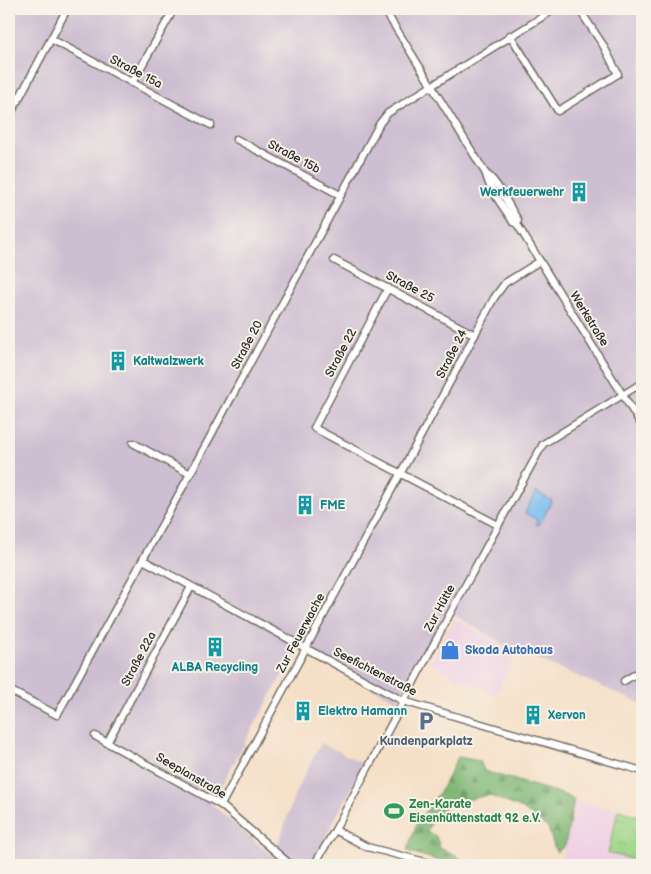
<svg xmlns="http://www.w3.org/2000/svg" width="651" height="874" viewBox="0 0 651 874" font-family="'Balsamiq Sans',sans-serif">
<defs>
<pattern id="grass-tufts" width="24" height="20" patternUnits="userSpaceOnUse" patternTransform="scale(1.25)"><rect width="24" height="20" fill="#9fd688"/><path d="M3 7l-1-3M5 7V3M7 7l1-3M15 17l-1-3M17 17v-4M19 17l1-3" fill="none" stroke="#89b876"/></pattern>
<pattern id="forest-firs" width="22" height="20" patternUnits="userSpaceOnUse" patternTransform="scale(1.25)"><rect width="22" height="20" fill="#7fb774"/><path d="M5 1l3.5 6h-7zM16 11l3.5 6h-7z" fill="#68955f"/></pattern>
</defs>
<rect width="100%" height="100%" fill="#f7f3e8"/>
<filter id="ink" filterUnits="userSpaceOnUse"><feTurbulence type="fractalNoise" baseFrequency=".02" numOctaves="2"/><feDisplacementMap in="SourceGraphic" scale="10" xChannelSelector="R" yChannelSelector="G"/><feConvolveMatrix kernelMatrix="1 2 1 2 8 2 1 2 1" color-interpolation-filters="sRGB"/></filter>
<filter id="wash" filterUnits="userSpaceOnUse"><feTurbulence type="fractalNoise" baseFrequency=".0096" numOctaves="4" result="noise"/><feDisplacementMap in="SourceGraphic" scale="20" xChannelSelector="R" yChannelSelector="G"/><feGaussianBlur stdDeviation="1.12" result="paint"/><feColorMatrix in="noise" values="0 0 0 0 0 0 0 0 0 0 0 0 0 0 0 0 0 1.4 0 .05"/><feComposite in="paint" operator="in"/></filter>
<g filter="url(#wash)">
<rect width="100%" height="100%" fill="#f5dfc6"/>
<g fill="#f0d0e4">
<polygon points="455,619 518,653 495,695 430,664"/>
<polygon points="576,800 617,810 607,854 642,863 642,865 561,865"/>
</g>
<g fill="#cebed1">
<polygon points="9,9 642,9 642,704 505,645 448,611 397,701 298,647 211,804 277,860 277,865 9,865"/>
<polygon points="321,743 364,764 312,863 310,865 297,865 277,848 296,791"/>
</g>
<polygon fill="url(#grass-tufts)" stroke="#65805a" points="618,810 642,817 642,862 608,853"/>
<polygon fill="url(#forest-firs)" stroke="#557150" points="458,757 480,761 484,771 559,793 574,799 565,846 556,852 548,828 523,809 488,795 470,799 459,798 445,807 435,816 426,832 436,836 440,848 473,865 453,865 407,851 417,823 441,790"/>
<polygon fill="#7bbef1" stroke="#53748e" points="536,492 552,501 539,525 536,524 538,520 525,513"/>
</g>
<g filter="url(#ink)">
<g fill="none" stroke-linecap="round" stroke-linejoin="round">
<defs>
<g id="minor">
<path d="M384,9L486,174C488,188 505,209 513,222L517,224L642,426"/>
<polyline points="510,35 558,111 618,74 603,45 579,9"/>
<polyline points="51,39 211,125"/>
<polyline points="132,83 174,9"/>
<polyline points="9,117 67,9"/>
<polyline points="236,139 340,195"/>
<path d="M486,174C495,177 511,210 518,220L517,224"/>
<polyline points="334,260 475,335"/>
<polyline points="388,288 314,428 498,525"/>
<polyline points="133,443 190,474"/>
<polyline points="143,560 403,701 642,771"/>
<polyline points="624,681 642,670"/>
<polyline points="9,690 57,715 190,474 380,123 388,113 420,93 555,9"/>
<polyline points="95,736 221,805 291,865"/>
<polyline points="107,743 191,587"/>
<polyline points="221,805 451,380 494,298 505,283 540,261"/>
<polyline points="335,830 367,847 437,865"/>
<polyline points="314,865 335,830 460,595 543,444 642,383"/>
</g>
</defs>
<use href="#minor" stroke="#726a61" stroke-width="9"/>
<use href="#minor" stroke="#fff" stroke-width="6"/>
</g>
</g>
<defs>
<symbol id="building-bare" viewBox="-9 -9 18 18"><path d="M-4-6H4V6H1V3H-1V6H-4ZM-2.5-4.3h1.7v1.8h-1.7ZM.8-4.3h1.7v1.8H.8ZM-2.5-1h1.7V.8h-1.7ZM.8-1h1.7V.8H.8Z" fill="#0f9aa8" stroke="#f7f3e8" stroke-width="2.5" paint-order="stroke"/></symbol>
<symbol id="shop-bare" viewBox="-9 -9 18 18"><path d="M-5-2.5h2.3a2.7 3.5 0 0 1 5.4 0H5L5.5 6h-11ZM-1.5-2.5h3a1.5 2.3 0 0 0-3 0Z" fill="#3f7fe0" stroke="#f7f3e8" stroke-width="2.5" paint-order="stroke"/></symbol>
<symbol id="parking-bare" viewBox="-9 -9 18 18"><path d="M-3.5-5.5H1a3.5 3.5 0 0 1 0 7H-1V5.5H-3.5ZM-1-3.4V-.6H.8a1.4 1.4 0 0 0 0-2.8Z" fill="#5c6f8a" stroke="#f7f3e8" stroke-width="2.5" paint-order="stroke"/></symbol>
<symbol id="stadium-bare" viewBox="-9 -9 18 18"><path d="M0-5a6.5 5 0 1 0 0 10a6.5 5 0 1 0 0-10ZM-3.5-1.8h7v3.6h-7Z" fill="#2e9e5b" stroke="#f7f3e8" stroke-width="2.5" paint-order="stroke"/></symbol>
</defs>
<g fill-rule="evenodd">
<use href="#building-bare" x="565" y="178" width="28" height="28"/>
<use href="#building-bare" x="104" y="347" width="28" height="28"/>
<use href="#building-bare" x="291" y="491" width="28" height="28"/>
<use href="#building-bare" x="201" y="633" width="28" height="28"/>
<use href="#shop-bare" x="436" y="636" width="28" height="28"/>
<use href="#building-bare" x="289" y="697" width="28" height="28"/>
<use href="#building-bare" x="519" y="701" width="28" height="28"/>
<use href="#parking-bare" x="412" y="707" width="28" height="28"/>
<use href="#stadium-bare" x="380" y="797" width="28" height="28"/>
</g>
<g text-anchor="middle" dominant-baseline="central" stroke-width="4" stroke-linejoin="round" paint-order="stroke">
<g font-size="12" fill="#2b2b2b" stroke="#f7f3e8">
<text transform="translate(136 72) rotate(28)">Straße 15a</text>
<text transform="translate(294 157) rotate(28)">Straße 15b</text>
<text transform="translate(410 287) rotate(28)">Straße 25</text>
<text transform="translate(589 319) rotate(58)">Werkstraße</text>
<text transform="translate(247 345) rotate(-62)">Straße 20</text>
<text transform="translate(341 353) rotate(-62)">Straße 22</text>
<text transform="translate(452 354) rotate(-63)">Straße 24</text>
<text transform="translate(440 608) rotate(-62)">Zur Hütte</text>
<text transform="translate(301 633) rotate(-62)">Zur Feuerwache</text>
<text transform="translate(139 659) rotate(-62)">Straße 22a</text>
<text transform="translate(375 672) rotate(27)">Seefichtenstraße</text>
<text transform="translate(191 776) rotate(30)">Seeplanstraße</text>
</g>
<g font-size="12" font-weight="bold" fill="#0d838f" stroke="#f7f3e8" text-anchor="start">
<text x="564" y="192" text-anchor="end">Werkfeuerwehr</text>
<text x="133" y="361">Kaltwalzwerk</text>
<text x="320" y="505">FME</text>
<text x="215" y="667" text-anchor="middle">ALBA Recycling</text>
<text x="318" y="711">Elektro Hamann</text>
<text x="548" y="715">Xervon</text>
</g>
<g font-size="12" font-weight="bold" fill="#366cbe" stroke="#f7f3e8" text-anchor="start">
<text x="465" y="650">Skoda Autohaus</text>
</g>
<g font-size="12" font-weight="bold" fill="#4e5e75" stroke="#f7f3e8">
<text x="426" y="741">Kundenparkplatz</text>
</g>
<g font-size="12" font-weight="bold" fill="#27864d" stroke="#f7f3e8" text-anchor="start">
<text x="409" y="804">Zen-Karate<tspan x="409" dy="14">Eisenhüttenstadt 92 e.V.</tspan></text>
</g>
</g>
<rect width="651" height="874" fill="none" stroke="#f7f3e8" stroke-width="30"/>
</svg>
